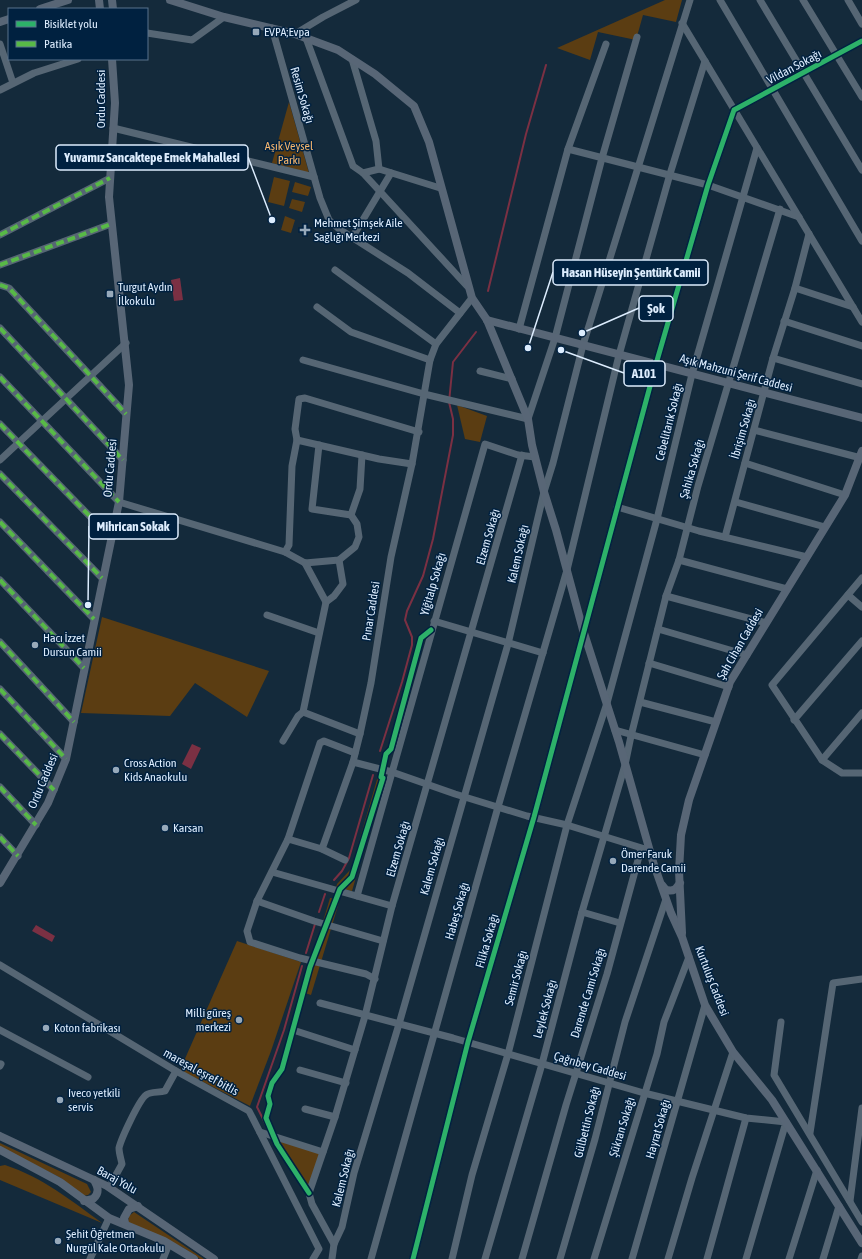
<svg xmlns="http://www.w3.org/2000/svg" width="862" height="1259" viewBox="0 0 862 1259" font-family="'Asap Condensed',sans-serif">
<rect width="100%" height="100%" fill="#142a3b"/>
<g fill="#5b3d12">
<polygon points="665,0 682,0 676,22 643,15 636,40 598,32 590,60 557,48"/>
<polygon points="289,102 309,173 272,163"/>
<polygon points="274,177 290,181 284,206 268,202"/>
<polygon points="295,182 311,187 308,196 292,192"/>
<polygon points="292,199 305,202 302,212 289,208"/>
<polygon points="285,216 295,220 291,233 281,230"/>
<polygon points="457,405 487,416 480,442 465,439"/>
<polygon points="102,617 269,671 247,717 195,683 170,716 81,713"/>
<polygon points="378,776 385,777 352,891 336,888 337,884 351,869"/>
<polygon points="330,898 340,899 311,995 302,992"/>
<polygon points="237,941 301,962 271,1051 250,1106 180,1070"/>
<polygon points="278,1140 320,1152 308,1187"/>
<polygon points="0,1143 87,1184 91,1192 88,1195 83,1196 61,1178 0,1147"/>
<path d="M5,1165C42,1177 72,1201 102,1223L0,1180V1166Z"/>
<polygon points="134,1212 204,1259 200,1259 182,1247 128,1222 129,1216"/>
</g>
<g fill="#7b3043">
<polygon points="180,278 183,300 174,301 171,280"/>
<polygon points="192,744 201,748 191,769 182,764"/>
<polygon points="36,925 55,936 52,942 32,931"/>
</g>
<g fill="none" stroke-linecap="round" stroke-linejoin="round">
<g stroke="#7b3043" stroke-width="2">
<polyline points="488,291 526,134 546,65"/>
<polyline points="380,751 402,682 412,645 412,637 405,620 407,611 423,576 433,539 453,435 453,419 449,402 453,362 476,332"/>
<polyline points="334,880 342,871 349,858 373,775"/>
<polyline points="319,912 325,894"/>
<polyline points="306,953 315,924"/>
<polyline points="266,1125 257,1107 284,1030 302,966"/>
</g>
<g stroke="#566674" stroke-width="7">
<polyline points="720,0 862,241"/>
<polyline points="760,0 862,170"/>
<polyline points="803,0 862,97"/>
<polyline points="848,0 862,24"/>
<polyline points="682,23 862,322"/>
<polyline points="272,28 320,198 329,220 339,229 408,273 460,313"/>
<polyline points="147,33 192,40 224,17"/>
<polyline points="295,34 323,17 356,0"/>
<polyline points="306,38 353,166 363,173"/>
<polyline points="0,44 13,83"/>
<polyline points="352,59 376,141 379,169"/>
<polyline points="0,90 34,73 78,59"/>
<polyline points="113,128 314,177"/>
<polyline points="568,149 708,185 799,217"/>
<polyline points="440,188 379,169 363,173 467,286"/>
<polyline points="0,235 110,178"/>
<polyline points="352,238 391,173"/>
<polyline points="0,265 111,224"/>
<polyline points="335,270 436,344"/>
<polyline points="0,285 9,288 126,414"/>
<polyline points="795,288 853,307"/>
<polyline points="317,307 351,332 430,360"/>
<polyline points="784,321 862,346"/>
<polyline points="0,328 123,460"/>
<polyline points="519,329 568,149 606,44"/>
<polyline points="773,358 862,384"/>
<polyline points="303,360 424,394 528,419 555,338 602,158 637,37"/>
<polyline points="480,371 512,379"/>
<polyline points="0,377 119,502 285,552 305,563 339,560 355,547 359,537 357,524 351,515 360,489 362,455"/>
<polyline points="0,424 110,537"/>
<polyline points="754,430 861,458"/>
<polyline points="297,440 295,429 299,399 305,398 419,432"/>
<polyline points="319,445 312,509 351,515"/>
<polyline points="0,460 126,343"/>
<polyline points="745,463 845,495"/>
<polyline points="0,474 102,578"/>
<polyline points="736,502 825,527"/>
<polyline points="617,507 699,531 807,557"/>
<polyline points="0,522 94,619"/>
<polyline points="725,537 773,358 795,288 809,234"/>
<polyline points="285,552 289,545 292,466 297,440 379,459 412,464 430,360 436,344 472,298"/>
<polyline points="679,560 787,589"/>
<polyline points="305,563 326,602"/>
<polyline points="862,578 772,685 822,760 842,773 862,773"/>
<polyline points="0,580 84,668"/>
<polyline points="848,595 862,607"/>
<polyline points="666,596 766,623"/>
<polyline points="267,615 319,633"/>
<polyline points="434,621 543,653"/>
<polyline points="658,629 747,655"/>
<polyline points="0,642 74,722"/>
<polyline points="649,663 729,687"/>
<polyline points="0,689 66,759"/>
<polyline points="640,702 716,722"/>
<polyline points="303,712 360,734"/>
<polyline points="794,720 862,641"/>
<polyline points="615,730 705,755"/>
<polyline points="0,734 54,790"/>
<polyline points="283,741 298,716 303,712 326,602 334,596 343,584 339,560"/>
<polyline points="822,760 862,713"/>
<polyline points="353,762 392,772 455,794 527,816 567,825 645,849"/>
<polyline points="0,787 36,825"/>
<polyline points="0,837 18,856"/>
<polyline points="288,839 320,743 324,741 355,753"/>
<polyline points="322,849 345,860"/>
<polyline points="272,872 392,906"/>
<polyline points="357,896 485,444 518,455 535,457"/>
<polyline points="257,901 314,921 383,941"/>
<polyline points="582,912 620,923"/>
<polyline points="0,965 176,1071 249,1111 319,1249 313,1259"/>
<polyline points="375,979 366,974 300,958 250,942 247,931 257,901 288,839 322,849 353,762 360,734 371,683 391,557 412,464"/>
<polyline points="320,1003 453,1038 644,1093 746,1118 786,1122 746,1259"/>
<polyline points="781,1022 774,1075 862,1222"/>
<polyline points="0,1030 88,1077"/>
<polyline points="293,1030 355,1050"/>
<polyline points="0,1066 1,1064"/>
<polyline points="300,1070 346,1083"/>
<polyline points="305,1109 335,1117"/>
<polyline points="260,1132 323,1152"/>
<polyline points="810,1133 833,983 862,979"/>
<path d="M112,1182L122,1164C121,1159 119,1153 119,1148C121,1139 139,1100 146,1095C151,1091 159,1093 165,1091L176,1071"/>
<polyline points="850,1201 862,1108"/>
<polyline points="334,1244 312,1204 309,1193 335,1117 365,1016 392,906 522,455"/>
<polyline points="90,1259 109,1218"/>
<polyline points="163,1259 169,1244"/>
<polyline points="332,1259 334,1244 342,1227 354,1173 399,1024 508,644 544,492 553,463 583,345 690,0"/>
<polyline points="371,1259 498,807 567,570 619,355 670,174 705,61"/>
<polyline points="413,1259 468,1042 534,817 656,364 708,185 734,110 862,41"/>
<polyline points="452,1259 472,1175 508,1054 567,825 607,703 657,519 692,374 757,148"/>
<polyline points="485,1259 542,1064 582,912 625,765 631,736 666,596 679,560 698,486 780,209"/>
<polyline points="522,1259 566,1105 607,974 641,849"/>
<polyline points="560,1259 595,1139 625,1022 666,899"/>
<polyline points="594,1259 657,1054 664,1022 689,957"/>
<polyline points="632,1259 705,1005"/>
<polyline points="668,1259 692,1178 733,1052"/>
<polyline points="707,1259 746,1118"/>
<polyline points="789,1259 817,1170"/>
<polyline points="823,1259 839,1206"/>
<polyline points="861,1259 862,1256"/>
</g>
<g stroke="#586676" stroke-width="8">
<polyline points="99,0 100,9"/>
<polyline points="112,0 113,9"/>
<polyline points="170,0 224,17 295,34 338,50 375,74 414,106 429,142 472,298 487,320 528,419 532,445 544,492 556,530 583,630 619,742 653,862 671,913 682,937 705,1005 733,1052 772,1100 862,1243"/>
<polyline points="40,9 68,0"/>
<polyline points="0,22 9,19"/>
<polyline points="487,320 862,418"/>
<polyline points="0,883 48,803 66,759 119,502 129,385 109,197 115,103 112,59"/>
<path d="M662,885L666,890C674,892 676,889 680,883"/>
<polyline points="682,933 679,871 681,835 689,800 730,682 845,495 862,451"/>
<polyline points="0,1136 107,1186 214,1259"/>
<polyline points="0,1150 60,1182 109,1218 164,1241 194,1259"/>
<path d="M84,1201L93,1199C100,1193 98,1187 94,1180"/>
<polyline points="125,1223 124,1218 129,1209 138,1206"/>
</g>
<g stroke="#58b947" stroke-width="4" stroke-dasharray="8 4" stroke-linecap="butt">
<polyline points="0,235 110,178"/>
<polyline points="0,265 111,224"/>
<polyline points="0,285 9,288 126,414"/>
<polyline points="0,328 123,460"/>
<polyline points="0,377 119,502"/>
<polyline points="0,424 110,537"/>
<polyline points="0,474 102,578"/>
<polyline points="0,522 94,619"/>
<polyline points="0,580 84,668"/>
<polyline points="0,642 74,722"/>
<polyline points="0,689 66,759"/>
<polyline points="0,734 54,790"/>
<polyline points="0,787 36,825"/>
<polyline points="0,837 18,856"/>
</g>
<defs>
<g id="cycleway">
<polyline points="309,1193 277,1144 266,1118 270,1104 268,1096 272,1083 282,1069 310,967 340,889 352,877 383,778 381,777 386,754 391,749 421,638 431,630"/>
<polyline points="413,1259 468,1042 534,817 656,364 708,185 734,110 862,41"/>
</g>
</defs>
<use href="#cycleway" stroke="#002140" stroke-width="8"/>
<use href="#cycleway" stroke="#2db169" stroke-width="5"/>
</g>
<g fill="#97a9ba" stroke="#002140" stroke-width="1.5">
<rect x="252" y="28" width="8" height="8" rx="2"/>
<path d="M303 224h4v4h4v4h-4v4h-4v-4h-4v-4h4z"/>
<rect x="106" y="290" width="8" height="8" rx="2"/>
<circle cx="35" cy="645" r="4"/>
<circle cx="116" cy="770" r="4"/>
<circle cx="165" cy="828" r="4"/>
<circle cx="613" cy="861" r="4"/>
<circle cx="239" cy="1020" r="4"/>
<circle cx="46" cy="1028" r="4"/>
<circle cx="60" cy="1100" r="4"/>
<circle cx="58" cy="1241" r="4"/>
</g>
<g text-anchor="middle" dominant-baseline="central" stroke-width="3" stroke-linejoin="round" paint-order="stroke">
<g font-size="12" fill="#ddedfe" stroke="#002140" text-anchor="start">
<text x="264" y="32">EVPA;Evpa</text>
<text x="314" y="223">Mehmet Şimşek Aile<tspan x="314" dy="14">Sağlığı Merkezi</tspan></text>
<text x="118" y="287">Turgut Aydın<tspan x="118" dy="14">İlkokulu</tspan></text>
<text x="43" y="638">Hacı İzzet<tspan x="43" dy="14">Dursun Camii</tspan></text>
<text x="124" y="763">Cross Action<tspan x="124" dy="14">Kids Anaokulu</tspan></text>
<text x="173" y="828">Karsan</text>
<text x="621" y="854">Ömer Faruk<tspan x="621" dy="14">Darende Camii</tspan></text>
<text x="231" y="1013" text-anchor="end">Milli güreş<tspan x="231" dy="14">merkezi</tspan></text>
<text x="54" y="1028">Koton fabrikası</text>
<text x="68" y="1093">Iveco yetkili<tspan x="68" dy="14">servis</tspan></text>
<text x="66" y="1234">Şehit Öğretmen<tspan x="66" dy="14">Nurgül Kale Ortaokulu</tspan></text>
</g>
<g font-size="12" fill="#ddedfe" stroke="#002140">
<text transform="translate(794 67) rotate(-28)">Vildan Sokağı</text>
<text transform="translate(302 95) rotate(74)">Resim Sokağı</text>
<text transform="translate(101 99) rotate(-90)">Ordu Caddesi</text>
<text transform="translate(736 373) rotate(15)">Aşık Mahzuni Şerif Caddesi</text>
<text transform="translate(669 422) rotate(-76)">Cebelitarık Sokağı</text>
<text transform="translate(743 429) rotate(-74)">İbrişim Sokağı</text>
<text transform="translate(110 468) rotate(-85)">Ordu Caddesi</text>
<text transform="translate(692 469) rotate(-74)">Şahika Sokağı</text>
<text transform="translate(488 537) rotate(-74)">Elzem Sokağı</text>
<text transform="translate(518 554) rotate(-77)">Kalem Sokağı</text>
<text transform="translate(433 584) rotate(-74)">Yiğitalp Sokağı</text>
<text transform="translate(371 611) rotate(-81)">Pınar Caddesi</text>
<text transform="translate(740 644) rotate(-60)">Şah Cihan Caddesi</text>
<text transform="translate(43 781) rotate(-67)">Ordu Caddesi</text>
<text transform="translate(398 849) rotate(-74)">Elzem Sokağı</text>
<text transform="translate(432 866) rotate(-74)">Kalem Sokağı</text>
<text transform="translate(457 911) rotate(-74)">Habeş Sokağı</text>
<text transform="translate(487 941) rotate(-74)">Filika Sokağı</text>
<text transform="translate(516 978) rotate(-75)">Semir Sokağı</text>
<text transform="translate(712 981) rotate(69)">Kurtuluş Caddesi</text>
<text transform="translate(588 993) rotate(-73)">Darende Cami Sokağı</text>
<text transform="translate(545 1009) rotate(-75)">Leylek Sokağı</text>
<text transform="translate(590 1066) rotate(16)">Çağrıbey Caddesi</text>
<text transform="translate(201 1072) rotate(29)">mareşal eşref bitlis</text>
<text transform="translate(587 1122) rotate(-76)">Gülbettin Sokağı</text>
<text transform="translate(622 1127) rotate(-73)">Şükran Sokağı</text>
<text transform="translate(658 1129) rotate(-74)">Hayrat Sokağı</text>
<text transform="translate(343 1178) rotate(-76)">Kalem Sokağı</text>
<text transform="translate(117 1180) rotate(29)">Baraj Yolu</text>
</g>
<g font-size="12" fill="#f6b66d" stroke="#002140">
<text x="289" y="146">Aşık Veysel<tspan x="289" dy="14">Parkı</tspan></text>
</g>
</g>
<path fill="none" stroke="#ddedfe" stroke-width="1.5" d="M272 220L248 157M528 348L553 272M582 333L639 308M561 350L624 373M88 605L89 526"/>
<g fill="#ddedfe" stroke="#002140" stroke-width="1.5">
<circle cx="272" cy="220" r="4"/>
<circle cx="528" cy="348" r="4"/>
<circle cx="582" cy="333" r="4"/>
<circle cx="561" cy="350" r="4"/>
<circle cx="88" cy="605" r="4"/>
</g>
<g fill="#002140" stroke="#ddedfe" stroke-width="1.5">
<rect x="56" y="145" width="192" height="25" rx="4"/>
<rect x="553" y="260" width="155" height="25" rx="4"/>
<rect x="639" y="296" width="34" height="25" rx="4"/>
<rect x="624" y="361" width="41" height="25" rx="4"/>
<rect x="89" y="514" width="89" height="25" rx="4"/>
</g>
<g font-size="13" text-anchor="middle" font-weight="bold" fill="#ddedfe">
<text x="152" y="162">Yuvamız Sancaktepe Emek Mahallesi</text>
<text x="631" y="277">Hasan Hüseyin Şentürk Camii</text>
<text x="656" y="313">Şok</text>
<text x="644" y="378">A101</text>
<text x="133" y="531">Mihrican Sokak</text>
</g>
<rect x="8" y="8" width="140" height="52" fill="#002140" stroke="#58738c"/>
<rect x="16" y="21" width="20" height="6" fill="#2db169" stroke="#58738c"/>
<text x="44" y="28" font-size="12" fill="#ddedfe">Bisiklet yolu</text>
<rect x="16" y="41" width="20" height="6" fill="#58b947" stroke="#58738c"/>
<text x="44" y="48" font-size="12" fill="#ddedfe">Patika</text>
</svg>
